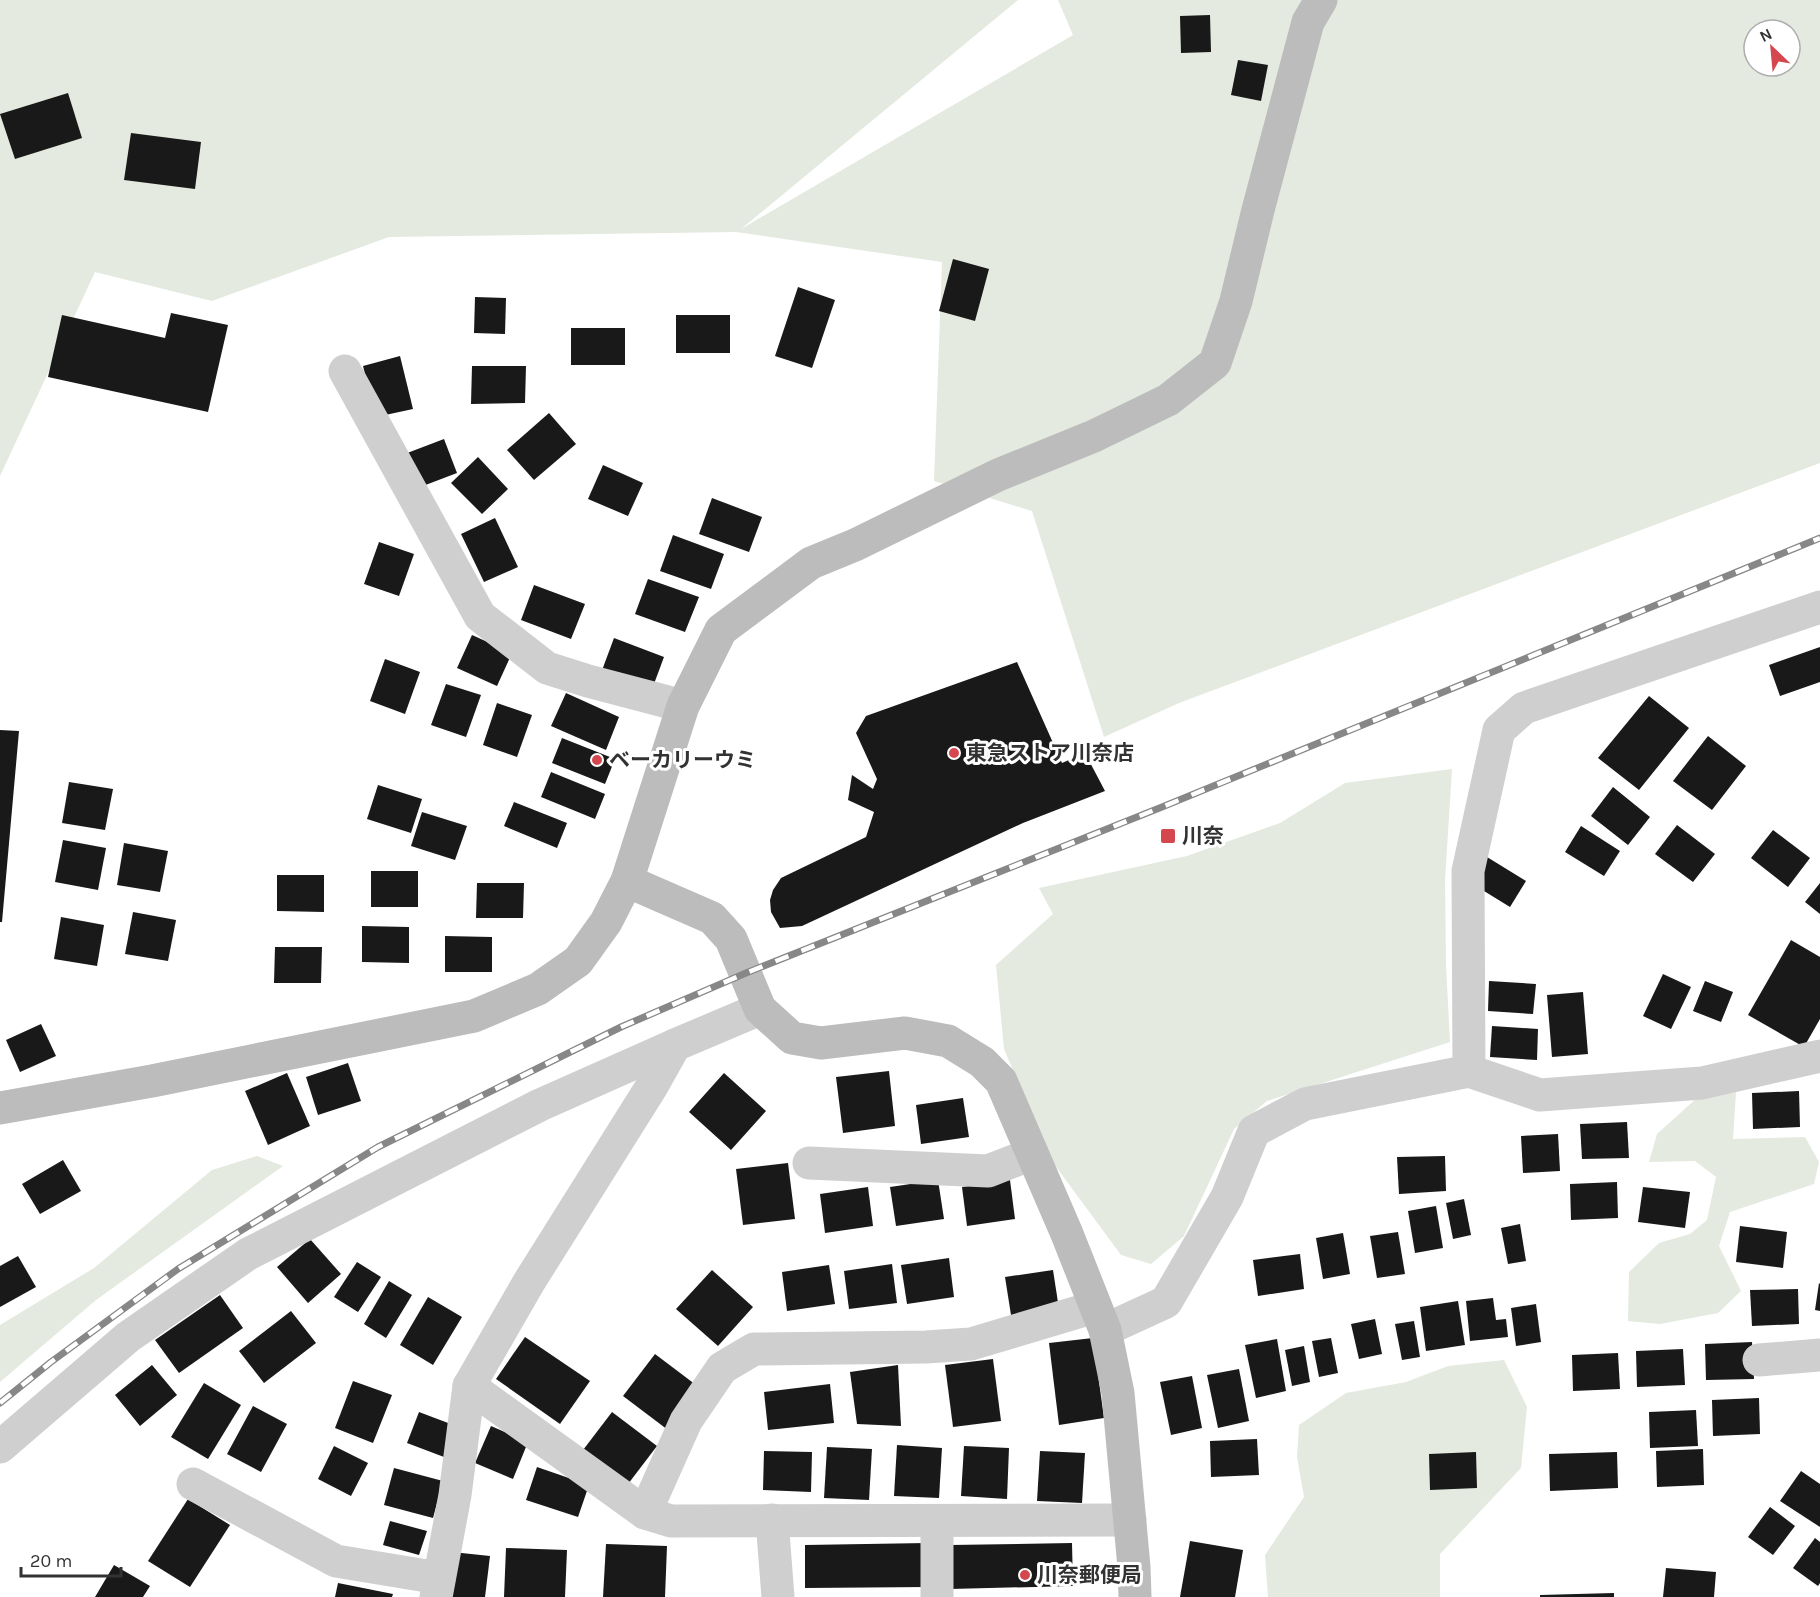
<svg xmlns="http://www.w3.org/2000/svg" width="1820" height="1597" viewBox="0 0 1820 1597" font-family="Karla,'Noto Sans JP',sans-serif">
<rect width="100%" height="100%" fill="#fff"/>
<g fill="#e4eadf" fill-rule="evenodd">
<path d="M0,0H1018L741,229L1073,35L1058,0H1820V463L1179,703L1104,737L1032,511L934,481L942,262L736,232L389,237L212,301L95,272L0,476ZM1754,30H1790V66H1754Z"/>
<polygon points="1452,769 1445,880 1446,965 1450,1042 1267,1101 1234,1129 1184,1236 1151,1264 1121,1255 1051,1160 1004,1049 996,965 1053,914 1039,888 1187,856 1280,823 1345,783"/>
<polygon points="1736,1092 1733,1139 1805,1137 1819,1162 1814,1184 1730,1212 1719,1246 1741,1291 1718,1313 1660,1324 1628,1321 1629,1272 1659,1243 1690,1234 1707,1220 1716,1177 1695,1161 1649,1162 1657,1134 1698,1097"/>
<polygon points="257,1156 283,1166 96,1300 0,1382 0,1325 94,1268 212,1170"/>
<polygon points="1504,1360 1527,1407 1521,1468 1440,1554 1440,1597 1268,1597 1265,1555 1304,1497 1297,1457 1299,1425 1346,1393 1406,1382 1448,1366"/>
</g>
<g fill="#191919">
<polygon points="1210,15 1211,52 1181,53 1180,16"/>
<polygon points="1238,60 1268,65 1261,101 1231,95"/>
<polygon points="68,93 82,138 15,159 0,114"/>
<polygon points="131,133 201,142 195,189 124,180"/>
<polygon points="953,259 989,269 975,321 939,311"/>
<polygon points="798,287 835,300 812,368 775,356"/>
<polygon points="475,297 506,298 505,334 474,333"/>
<polygon points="171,313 228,325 208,412 48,377 62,315 165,338"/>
<rect x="676" y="315" width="54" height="38"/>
<rect x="571" y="328" width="54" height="37"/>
<polygon points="400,356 413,409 376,417 363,366"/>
<polygon points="472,366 526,366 525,403 471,404"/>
<polygon points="549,413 576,444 534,480 507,450"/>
<polygon points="444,439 457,473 415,489 402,455"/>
<polygon points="478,457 508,489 482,514 451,483"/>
<polygon points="603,465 643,483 628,516 588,499"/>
<polygon points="712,498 762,517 749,552 699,534"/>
<polygon points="495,518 518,567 484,582 461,534"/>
<polygon points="673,535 724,554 711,589 660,571"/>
<polygon points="379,542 414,554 399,596 364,584"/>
<polygon points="648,579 699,597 685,632 635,614"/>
<polygon points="534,585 585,604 571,639 521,620"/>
<polygon points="472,635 512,653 497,686 457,668"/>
<polygon points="614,638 664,657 651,692 601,673"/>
<polygon points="1820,647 1820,682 1780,696 1769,665"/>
<polygon points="385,659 420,672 405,714 370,701"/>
<polygon points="1017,662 1062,763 1085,753 1105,791 1023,823 802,926 780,928 771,912 770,900 773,890 781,878 866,837 874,812 848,800 852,775 873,789 877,779 856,733 866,716"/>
<polygon points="446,684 481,695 466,737 431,725"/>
<polygon points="566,693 619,717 606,750 551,726"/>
<polygon points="1649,696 1689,728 1639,790 1598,758"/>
<polygon points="497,703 532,715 517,757 483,745"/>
<polygon points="0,730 19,731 2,922 0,922"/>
<polygon points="1708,736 1746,766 1712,810 1673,781"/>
<polygon points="562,738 615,759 605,784 552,763"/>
<polygon points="551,772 605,794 595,819 541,797"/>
<polygon points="69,782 113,789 105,830 62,823"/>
<polygon points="378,785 422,799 411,833 367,819"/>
<polygon points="1613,787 1650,817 1628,845 1591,816"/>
<polygon points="514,802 567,823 557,848 504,826"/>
<polygon points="422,812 467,826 455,860 411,846"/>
<polygon points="1677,825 1715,854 1693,882 1655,854"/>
<polygon points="1581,826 1620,851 1604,876 1565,852"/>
<polygon points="1773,830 1810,858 1788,887 1751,858"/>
<polygon points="63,840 106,848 98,890 55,882"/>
<polygon points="124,843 168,851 160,892 117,885"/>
<polygon points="1487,857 1526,881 1510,907 1471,883"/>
<rect x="371" y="871" width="47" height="36"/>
<polygon points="277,875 324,875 324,912 277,911"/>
<polygon points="477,883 524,883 523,918 476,918"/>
<polygon points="1820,883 1820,914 1805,902"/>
<polygon points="133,912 176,920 168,961 125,954"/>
<polygon points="61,917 104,925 97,966 54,959"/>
<polygon points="362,926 409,927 409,963 362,962"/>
<polygon points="445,936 492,937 492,972 445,972"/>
<polygon points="1791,940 1820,957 1820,1019 1804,1047 1748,1015"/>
<polygon points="275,947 322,947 321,983 274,983"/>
<polygon points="1663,974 1691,987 1671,1029 1643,1016"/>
<polygon points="1489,981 1536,984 1533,1014 1488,1011"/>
<polygon points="1705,981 1733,992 1721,1022 1693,1011"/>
<polygon points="1583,992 1588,1054 1552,1057 1547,995"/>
<polygon points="41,1024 56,1056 20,1072 6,1040"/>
<polygon points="1492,1026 1538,1029 1537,1060 1490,1057"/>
<polygon points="348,1063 361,1101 318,1115 306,1077"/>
<polygon points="889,1071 895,1126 843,1133 836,1077"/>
<polygon points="287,1073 310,1126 268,1145 245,1091"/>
<polygon points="724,1073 766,1111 731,1150 689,1112"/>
<polygon points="1799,1091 1800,1127 1753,1129 1752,1093"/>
<polygon points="963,1098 969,1137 921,1144 916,1105"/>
<polygon points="1627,1122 1629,1158 1582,1159 1580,1124"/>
<polygon points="1558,1134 1560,1171 1523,1173 1521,1136"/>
<polygon points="1445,1156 1446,1191 1399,1194 1397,1157"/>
<polygon points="63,1160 81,1191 40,1214 22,1184"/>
<polygon points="788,1163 795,1219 743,1225 736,1169"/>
<polygon points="938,1180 944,1219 896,1226 890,1187"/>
<polygon points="1010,1180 1015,1219 967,1226 962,1187"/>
<polygon points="1617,1182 1618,1218 1571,1220 1570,1184"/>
<polygon points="868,1187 873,1226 825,1233 820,1194"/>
<polygon points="1643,1187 1690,1192 1685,1228 1638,1222"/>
<polygon points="1464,1199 1471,1235 1453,1239 1446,1203"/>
<polygon points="1436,1206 1443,1248 1415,1253 1408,1211"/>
<polygon points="1520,1224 1526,1261 1508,1264 1501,1228"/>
<polygon points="1740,1226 1787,1232 1783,1268 1736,1262"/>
<polygon points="1398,1232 1405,1274 1377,1278 1370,1236"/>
<polygon points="1343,1233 1350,1274 1323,1279 1316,1238"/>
<polygon points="310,1239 341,1274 308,1303 277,1267"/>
<polygon points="1300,1254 1304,1289 1258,1296 1253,1260"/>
<polygon points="18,1256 36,1287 0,1307 0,1266"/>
<polygon points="949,1258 954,1297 907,1304 901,1265"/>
<polygon points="357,1262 381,1277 358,1312 334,1297"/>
<polygon points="892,1264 897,1303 849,1309 844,1271"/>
<polygon points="829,1265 835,1304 787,1311 782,1272"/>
<polygon points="712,1270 753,1307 718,1346 676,1309"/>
<polygon points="1053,1270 1059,1309 1011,1315 1005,1277"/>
<polygon points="389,1281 412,1295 386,1338 364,1324"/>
<polygon points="1819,1283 1820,1284 1820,1311 1815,1310"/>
<polygon points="1798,1289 1799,1324 1752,1326 1750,1290"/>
<polygon points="220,1295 243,1328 179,1373 155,1340"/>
<polygon points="428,1297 462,1317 433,1365 400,1345"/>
<polygon points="1493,1298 1496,1320 1506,1319 1508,1337 1470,1341 1466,1301"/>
<polygon points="1458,1301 1465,1345 1426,1351 1420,1307"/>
<polygon points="1536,1304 1541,1342 1516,1346 1511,1308"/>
<polygon points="291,1311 316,1343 264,1383 239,1351"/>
<polygon points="1375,1319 1382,1354 1359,1359 1351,1324"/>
<polygon points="1414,1321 1420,1357 1402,1360 1395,1324"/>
<polygon points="525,1337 590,1381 560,1424 496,1379"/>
<polygon points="1093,1338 1104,1418 1059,1425 1049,1343"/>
<polygon points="1331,1338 1338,1373 1319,1377 1312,1341"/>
<polygon points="1277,1339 1286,1391 1256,1398 1245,1345"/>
<polygon points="1752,1342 1754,1379 1706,1380 1705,1344"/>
<polygon points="1304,1346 1310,1382 1292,1386 1285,1350"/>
<polygon points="1683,1349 1685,1385 1637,1387 1636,1351"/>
<polygon points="1618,1353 1620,1389 1573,1391 1572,1355"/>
<polygon points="655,1354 700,1388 668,1430 623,1396"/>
<polygon points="993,1359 1001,1421 953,1427 945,1365"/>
<polygon points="152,1365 177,1395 140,1426 115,1395"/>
<polygon points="898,1365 901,1426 857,1424 850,1372"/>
<polygon points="1239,1369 1249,1421 1218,1428 1207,1375"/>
<polygon points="1192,1376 1202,1428 1171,1435 1160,1382"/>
<polygon points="353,1381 392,1395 373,1443 335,1428"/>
<polygon points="204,1383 241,1405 208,1459 171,1437"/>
<polygon points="830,1384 834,1423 768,1430 764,1392"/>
<polygon points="1759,1398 1760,1434 1713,1436 1712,1400"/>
<polygon points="253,1406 287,1424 261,1472 227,1454"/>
<polygon points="1696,1410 1698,1446 1650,1448 1649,1412"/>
<polygon points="419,1412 456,1426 444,1457 407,1443"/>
<polygon points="612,1412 657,1446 625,1488 580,1454"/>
<polygon points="491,1426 528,1442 513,1479 475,1463"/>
<polygon points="1257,1439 1259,1475 1211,1477 1210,1441"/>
<polygon points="897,1445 942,1448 939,1498 894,1496"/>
<polygon points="334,1446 368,1463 351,1496 318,1479"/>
<polygon points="964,1446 1009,1448 1007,1499 961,1496"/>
<polygon points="827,1447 872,1449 869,1500 824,1498"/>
<polygon points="1703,1449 1704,1485 1657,1487 1656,1451"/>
<polygon points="764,1451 812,1452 811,1492 763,1490"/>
<polygon points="1040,1451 1085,1453 1082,1503 1037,1501"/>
<polygon points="1476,1452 1477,1488 1430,1490 1429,1454"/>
<polygon points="1617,1452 1618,1488 1550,1491 1549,1454"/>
<polygon points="537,1467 589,1485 578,1517 526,1500"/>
<polygon points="394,1468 443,1481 433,1518 384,1505"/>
<polygon points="1801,1471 1820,1484 1820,1527 1780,1501"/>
<polygon points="188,1499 230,1525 190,1587 148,1561"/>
<polygon points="1770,1507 1795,1526 1773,1555 1748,1537"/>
<polygon points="390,1521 427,1531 419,1555 383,1545"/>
<polygon points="1815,1538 1820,1542 1820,1583 1818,1586 1793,1568"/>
<polygon points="1190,1541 1243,1550 1235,1597 1180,1597"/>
<polygon points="927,1543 928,1587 805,1588 805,1545"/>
<polygon points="1072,1543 1073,1586 950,1589 950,1545"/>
<polygon points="606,1544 667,1546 665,1597 603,1597"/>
<polygon points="506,1548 567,1550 565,1597 504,1597"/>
<polygon points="452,1552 490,1556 485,1597 446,1597"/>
<polygon points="114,1565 150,1586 143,1597 95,1597"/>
<polygon points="1666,1568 1716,1572 1714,1597 1663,1597"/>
<polygon points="338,1583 393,1594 392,1597 335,1597"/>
<polygon points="1614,1593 1614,1597 1540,1597 1540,1595"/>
</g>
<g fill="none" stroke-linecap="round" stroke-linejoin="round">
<g stroke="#cfcfcf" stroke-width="33">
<polyline points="345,371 480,616 547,668 588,681 683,706"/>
<polyline points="1469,1071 1468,871 1499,730 1524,708 1820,607"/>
<polyline points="809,1163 988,1171 1032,1154"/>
<polyline points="1105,1330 1166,1302 1227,1197 1254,1131 1305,1104 1469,1071 1540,1095 1702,1083 1820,1056"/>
<polyline points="1759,1360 1820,1355"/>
<polyline points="469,1386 645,1513 671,1521 1130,1520"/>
<polyline points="0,1447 128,1337 248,1254 540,1105 675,1045"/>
<polyline points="193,1484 336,1561 439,1578"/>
<polyline points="645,1513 686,1421 722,1368 754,1349 926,1347 971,1344 1095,1307"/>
<polyline points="772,1520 778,1597"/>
<polyline points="937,1521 937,1597"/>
<polyline points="436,1597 455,1495 469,1386 529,1282 652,1086 675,1045 760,1009"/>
</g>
<g stroke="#bcbcbc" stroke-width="33">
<polyline points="627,881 712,918 731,939 760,1009 792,1038 821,1043 905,1033 948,1041 982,1062 1001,1081 1067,1234 1105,1330 1118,1393 1134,1567 1135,1597"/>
<polyline points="0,1108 152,1081 474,1016 538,989 578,961 606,922 627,881 683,706 721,630 811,563 855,545 998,475 1094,436 1168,400 1215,363 1236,301 1258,210 1308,22 1321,0"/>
</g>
<defs>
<polyline id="rail" points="0,1403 51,1362 178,1269 378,1147 621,1027 746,973 1162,807 1820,538"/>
</defs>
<use href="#rail" stroke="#878787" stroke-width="7"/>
<use href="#rail" stroke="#fff" stroke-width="4.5" stroke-dasharray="14" stroke-linecap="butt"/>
</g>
<g fill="#d5474e" stroke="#fff" stroke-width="2">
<circle cx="954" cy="753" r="6"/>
<circle cx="597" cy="760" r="6"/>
<rect x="1160" y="828" width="16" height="16" rx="3"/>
<circle cx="1025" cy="1575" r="6"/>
</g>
<g text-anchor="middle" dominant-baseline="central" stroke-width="6" stroke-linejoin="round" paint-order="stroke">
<g font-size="21" font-weight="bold" fill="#323232" stroke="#fff" text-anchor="start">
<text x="966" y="753">東急ストア川奈店</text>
<text x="609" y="760">ベーカリーウミ</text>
<text x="1182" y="836">川奈</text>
<text x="1037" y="1575">川奈郵便局</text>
</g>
</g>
<g transform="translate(1772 48) rotate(334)"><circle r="28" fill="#ffffff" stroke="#adadad" stroke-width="1.5"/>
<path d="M0-4.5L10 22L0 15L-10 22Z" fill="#d5474e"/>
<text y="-9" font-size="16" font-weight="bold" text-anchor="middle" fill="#323232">N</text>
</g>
<path d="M21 1567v9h100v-9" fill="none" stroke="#323232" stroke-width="3"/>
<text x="30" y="1567" font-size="18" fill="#323232" stroke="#ffffff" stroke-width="4.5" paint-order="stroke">20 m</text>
</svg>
